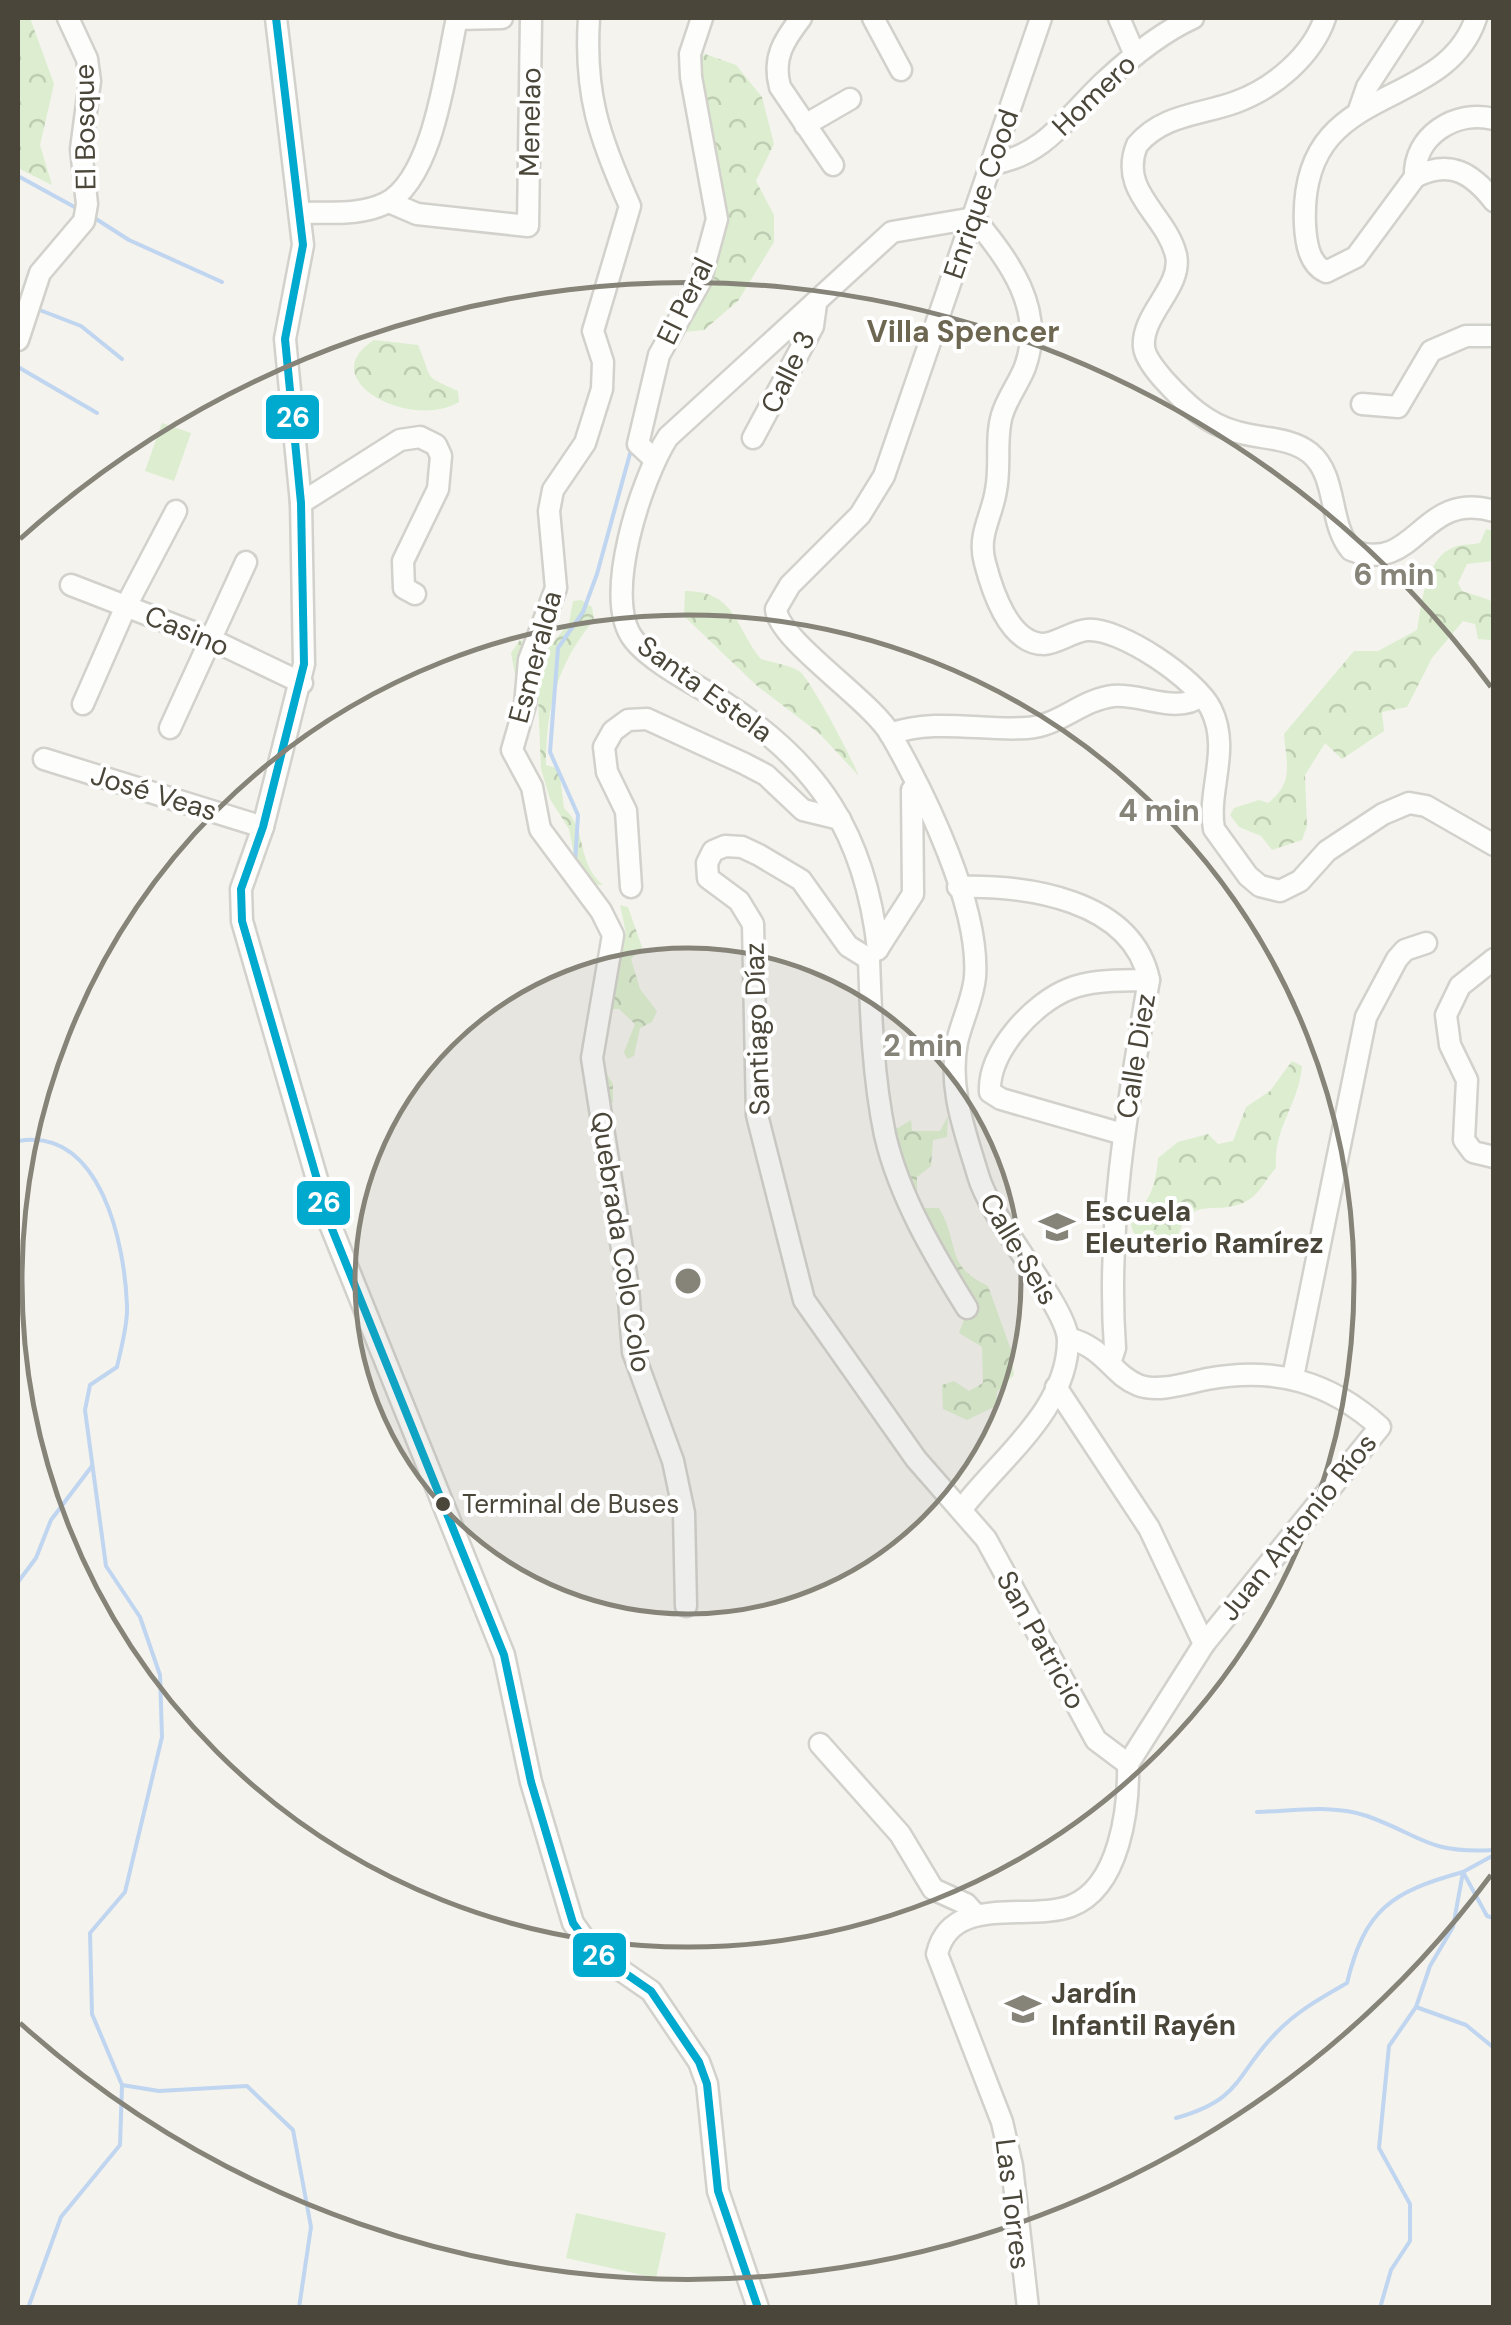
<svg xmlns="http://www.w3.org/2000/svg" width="1511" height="2325" viewBox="0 0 1511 2325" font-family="'DM Sans',sans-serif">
<defs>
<pattern id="forest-crowns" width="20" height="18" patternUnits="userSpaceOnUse" patternTransform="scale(2.5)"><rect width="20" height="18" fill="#dceecf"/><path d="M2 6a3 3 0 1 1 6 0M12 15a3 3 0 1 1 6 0" fill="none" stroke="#becdb2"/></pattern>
</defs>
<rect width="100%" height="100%" fill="#f4f3ee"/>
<g fill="url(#forest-crowns)">
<polygon points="18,18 30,18 54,84 40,145 52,185 18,168"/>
<polygon points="705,54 736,65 762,97 774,144 756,181 774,215 774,242 738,301 704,330 676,333 718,200 722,175 705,130 692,66"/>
<path d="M374,340L418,345C434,382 421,374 458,391L459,402C410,431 312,379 374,340Z"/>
<path d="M1486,529L1493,531V561L1467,564L1458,583L1462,591L1490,600L1494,609L1491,640L1478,639L1475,624L1463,621L1432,658L1407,707L1382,712L1384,731L1342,759L1325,743L1305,775L1307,826L1302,840L1272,850L1261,836L1239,827L1230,815L1234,808L1259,800L1268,803C1295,782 1286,763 1284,734L1354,651H1378L1417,630C1422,604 1425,555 1457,546C1464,544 1473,545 1480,543Z"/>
<path d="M685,591C736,591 735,627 761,659C772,663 790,665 799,671C809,677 853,759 858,775L820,734L756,685L684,616Z"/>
<path d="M581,600L592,607L594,620C557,664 546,708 546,765L559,769L564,808C588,830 576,863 603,885L589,884L576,865L569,829L550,799L541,769L538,698L516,680L511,653L520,640L546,651L569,623L573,601Z"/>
<polygon points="620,905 628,907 642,947 631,959 640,989 657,1011 652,1022 640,1028 634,1056 627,1059 624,1052 635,1024 619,1009 606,1009 599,1062 613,1084 613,1102 602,1113 581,1045 607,960 626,933"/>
<path d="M1292,1061L1302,1066C1299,1104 1273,1128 1276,1168C1267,1177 1261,1192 1250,1199C1214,1222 1187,1184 1174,1253L1159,1257L1133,1232L1130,1219C1151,1201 1156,1184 1158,1158L1178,1142L1208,1134L1218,1144L1233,1141L1246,1107L1270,1091Z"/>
<path d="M878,1085L890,1095L888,1126L898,1128L911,1120L912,1131H940L948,1116L947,1137L933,1140L931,1166L917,1177V1199L924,1208H939C961,1246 944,1265 988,1286L1011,1350L1014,1375L997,1392L996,1406L967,1420L943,1409L942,1385L954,1381L969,1391L983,1383L982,1347L959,1333L968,1309L904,1205Z"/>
</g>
<g fill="#dceecf">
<polygon points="162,423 191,433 174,481 145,471"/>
<polygon points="576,2213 666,2233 656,2278 566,2258"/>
</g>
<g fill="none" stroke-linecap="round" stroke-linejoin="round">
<g stroke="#c0d5ef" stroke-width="4">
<polyline points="18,176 80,210"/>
<polyline points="93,217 129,240 222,282"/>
<polyline points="37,309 81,326 122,359"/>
<polyline points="18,367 97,413"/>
<polyline points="575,863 578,815 550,752 558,648 583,612 597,574 631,450"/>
<path d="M18,1141C101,1126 125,1245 127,1306C128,1325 121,1348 117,1367L90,1385L85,1410L106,1566L140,1617L160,1675L162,1737L125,1892L90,1933L92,2014L122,2085L159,2091L247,2086L293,2130L311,2227L299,2308"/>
<polyline points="18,1582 36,1558 51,1520 92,1466"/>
<path d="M1257,1812C1292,1811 1334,1804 1367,1816C1423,1836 1427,1854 1494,1850"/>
<polyline points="1416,2007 1466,2025 1494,2048"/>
<path d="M1176,2118C1243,2099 1234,2076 1276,2033C1297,2011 1321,1998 1347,1983C1365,1909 1391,1892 1463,1872L1487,1916L1494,1918"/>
<polyline points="28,2308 61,2217 120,2145 122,2085"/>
<polyline points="1380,2308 1391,2270 1410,2241 1410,2204 1379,2148 1389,2046 1416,2007 1430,1966 1453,1927 1463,1872 1494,1855"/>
</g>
<defs>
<g id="minor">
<polyline points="276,18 303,245 285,339 301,503 304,664 263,827 241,889 242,921 330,1224 504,1655 531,1782 573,1923 593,1951 651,1991 699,2062 707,2084 718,2191 758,2308"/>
<path d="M589,18C584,94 599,137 630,206L593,331L603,362L602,389L585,443L553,490L549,511L556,588L529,660L525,705L512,750L532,787L540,829L601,911L613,935L592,1058L628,1287L633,1352L673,1461L684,1513L686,1606"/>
<path d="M801,18C784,40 772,58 780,87L833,165"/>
<polyline points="873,18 901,70"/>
<polyline points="1119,18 1135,55"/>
<path d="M1325,18C1312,56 1274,88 1236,102C1201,115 1163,114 1137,145C1118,192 1166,214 1176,255C1183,287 1141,314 1144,347C1145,358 1157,372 1164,380C1185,403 1206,424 1237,432C1261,439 1290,437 1310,453C1338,476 1328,523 1351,550C1416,576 1421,489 1494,511"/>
<path d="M1476,18C1443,116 1298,78 1305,225C1306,243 1309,264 1326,272L1356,257L1415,177C1450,159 1472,173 1494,201"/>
<polyline points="457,19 502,18"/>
<polyline points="1359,110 1367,87 1412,18"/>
<polyline points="805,125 850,99"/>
<path d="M991,164C1043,157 1068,116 1104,82C1131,57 1160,33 1193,18"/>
<path d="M1415,177C1413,136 1456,109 1494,119"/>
<polyline points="389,202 417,214 528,226 531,18"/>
<path d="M301,213C329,212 360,216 386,203C434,178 446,67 457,18"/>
<path d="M974,218C1009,261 1046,309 1025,367C1019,383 1007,398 1002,415C995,438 1001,466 996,490C992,517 977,535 985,563C992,590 1009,644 1044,644C1058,643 1073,631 1087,630C1120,627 1197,680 1211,709C1231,749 1207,790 1214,829L1248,876L1260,886L1280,891L1300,881L1327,851L1383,814L1409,803L1426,806L1494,845"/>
<polyline points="18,340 40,273 84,221 87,204 81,149 90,81 87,59 68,18"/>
<polyline points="1362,404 1398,407 1431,351 1466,336 1494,336"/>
<polyline points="753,438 813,326 816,304"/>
<polyline points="654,459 638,444 659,355 700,282 717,219 691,77 690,54 702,18"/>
<polyline points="301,503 400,440 420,437 436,445 441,456 438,489 403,561 404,588 415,594"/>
<polyline points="71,585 208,638 302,683"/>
<polyline points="83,704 126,606 176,511"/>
<polyline points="170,728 246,562"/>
<path d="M890,734C936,718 980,731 1027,728C1059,726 1081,700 1113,696C1141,693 1177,715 1201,696"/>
<polyline points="44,759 263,827"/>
<polyline points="631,887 626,811 607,772 604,747 613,731 628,720 647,719 743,763 766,775 803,810 840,819"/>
<path d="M958,887C1026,885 1132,899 1149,980C1128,1102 1106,1223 1115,1348L1111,1360"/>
<path d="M878,949C865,834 819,763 722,701C698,686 651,662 634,640C601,599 642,477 668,437L892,232L974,218"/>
<polyline points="877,950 913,894 912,790"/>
<polyline points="869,959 848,946 801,880 759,855 742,847 725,846 713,851 707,863 708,878 739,901 753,924 757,1115 804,1300 916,1459 986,1539 1096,1740 1128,1764"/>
<path d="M869,959C871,1018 873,1077 885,1135C899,1196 934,1255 967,1308"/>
<polyline points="1494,959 1460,986 1446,1015 1450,1045 1467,1080 1464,1140 1473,1152 1494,1157"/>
<path d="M1123,1134L1001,1099L990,1092C988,1052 1033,1003 1069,989C1094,979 1122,981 1149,980"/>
<path d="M1068,1338C1106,1348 1111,1374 1138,1385C1158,1393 1187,1383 1207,1379C1275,1366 1330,1382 1380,1427L1204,1644L1128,1764"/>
<polyline points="1293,1377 1366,1017 1397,959 1405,950 1426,943"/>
<polyline points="1056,1387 1149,1528 1204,1644"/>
<path d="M961,1510C999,1459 1068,1410 1068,1340C1067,1306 991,1222 978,1175C965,1131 948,1089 957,1042C962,1020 973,999 975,977C980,907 926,796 891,735C871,700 778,640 776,609L790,585L860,515L884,476L1041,18"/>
<polyline points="820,1744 900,1834 933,1889 966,1904 976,1915"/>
<path d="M1028,2308L1012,2166L1002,2122L937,1954C951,1893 1029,1922 1071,1906C1120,1887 1129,1808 1128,1764"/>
</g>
</defs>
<use href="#minor" stroke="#d2d1cb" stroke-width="25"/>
<use href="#minor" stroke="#fdfdfc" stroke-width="20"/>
<defs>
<polyline id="bus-1" points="276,18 303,245 285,339 301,503 304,664 263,827 241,889 242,921 330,1224 504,1655 531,1782 573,1923 593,1951 651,1991 699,2062 707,2084 718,2191 758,2308"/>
</defs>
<use href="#bus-1" stroke="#fff" stroke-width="15"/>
<use href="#bus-1" stroke="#00a9ce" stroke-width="8"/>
</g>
<circle cx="688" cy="1281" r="333" fill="#868378" fill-opacity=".12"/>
<g fill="none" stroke="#868378" stroke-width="5">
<circle cx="688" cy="1281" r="333"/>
<circle cx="688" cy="1281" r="666"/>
<path d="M1491 1875A999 999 0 0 1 20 2023M20 539A999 999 0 0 1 1491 687"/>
</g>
<defs>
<symbol id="school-bare" viewBox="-9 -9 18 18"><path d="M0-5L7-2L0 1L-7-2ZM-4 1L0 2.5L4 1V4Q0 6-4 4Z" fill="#868378" stroke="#fff" stroke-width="2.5" paint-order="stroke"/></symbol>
</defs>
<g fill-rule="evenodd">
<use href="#school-bare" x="1032" y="1202" width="50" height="50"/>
<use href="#school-bare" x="998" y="1984" width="50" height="50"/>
</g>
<circle fill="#4a4639" stroke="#fff" stroke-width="4" cx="443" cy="1504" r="9"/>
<g text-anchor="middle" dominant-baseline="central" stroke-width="8" stroke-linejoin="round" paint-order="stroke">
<g font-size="26" fill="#4a4639" stroke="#fff" text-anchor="start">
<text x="462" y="1504">Terminal de Buses</text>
</g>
<g font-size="28" fill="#4a4639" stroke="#fff">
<text transform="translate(1094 95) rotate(-44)">Homero</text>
<text transform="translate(530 122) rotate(-89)">Menelao</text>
<text transform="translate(85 127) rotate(-91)">El Bosque</text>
<text transform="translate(981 194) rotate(-71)">Enrique Cood</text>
<text transform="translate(685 301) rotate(-64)">El Peral</text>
<text transform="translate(788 372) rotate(-64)">Calle 3</text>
<text transform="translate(187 631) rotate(23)">Casino</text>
<text transform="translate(535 657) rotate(-75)">Esmeralda</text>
<text transform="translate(705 689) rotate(36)">Santa Estela</text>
<text transform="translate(154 793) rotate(17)">José Veas</text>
<text transform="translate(757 1029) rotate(-92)">Santiago Díaz</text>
<text transform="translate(1136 1056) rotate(-81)">Calle Diez</text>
<text transform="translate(621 1242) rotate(81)">Quebrada Colo Colo</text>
<text transform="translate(1019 1249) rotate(59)">Calle Seis</text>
<text transform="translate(1298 1527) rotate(-51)">Juan Antonio Ríos</text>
<text transform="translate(1041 1640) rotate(61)">San Patricio</text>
<text transform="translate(1013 2204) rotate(83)">Las Torres</text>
</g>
<g font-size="28" font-weight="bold" fill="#4a4639" stroke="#fff" text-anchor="start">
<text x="1085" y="1211">Escuela<tspan x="1085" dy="32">Eleuterio Ramírez</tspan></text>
<text x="1051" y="1993">Jardín<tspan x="1051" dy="32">Infantil Rayén</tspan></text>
</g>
<g font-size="30" font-weight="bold" fill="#6d6650" stroke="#fff">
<text x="963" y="331">Villa Spencer</text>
</g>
</g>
<circle cx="688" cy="1281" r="15" fill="#868378" stroke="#fff" stroke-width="5"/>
<g font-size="30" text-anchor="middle" font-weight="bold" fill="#868378" stroke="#fff" stroke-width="8" stroke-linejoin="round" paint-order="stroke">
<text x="1394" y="585">6 min</text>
<text x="1159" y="821">4 min</text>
<text x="923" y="1056">2 min</text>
</g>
<g stroke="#fff" stroke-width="4">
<rect x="264" y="393" width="57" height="48" rx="10" fill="#00a9ce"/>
<rect x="295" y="1179" width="57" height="48" rx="10" fill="#00a9ce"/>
<rect x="571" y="1931" width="57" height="48" rx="10" fill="#00a9ce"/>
</g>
<g font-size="28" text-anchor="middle" font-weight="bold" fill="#fff">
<text x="293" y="427">26</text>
<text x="324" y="1212">26</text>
<text x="599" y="1965">26</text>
</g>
<rect width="1511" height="2325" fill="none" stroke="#4a4639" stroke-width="40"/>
</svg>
